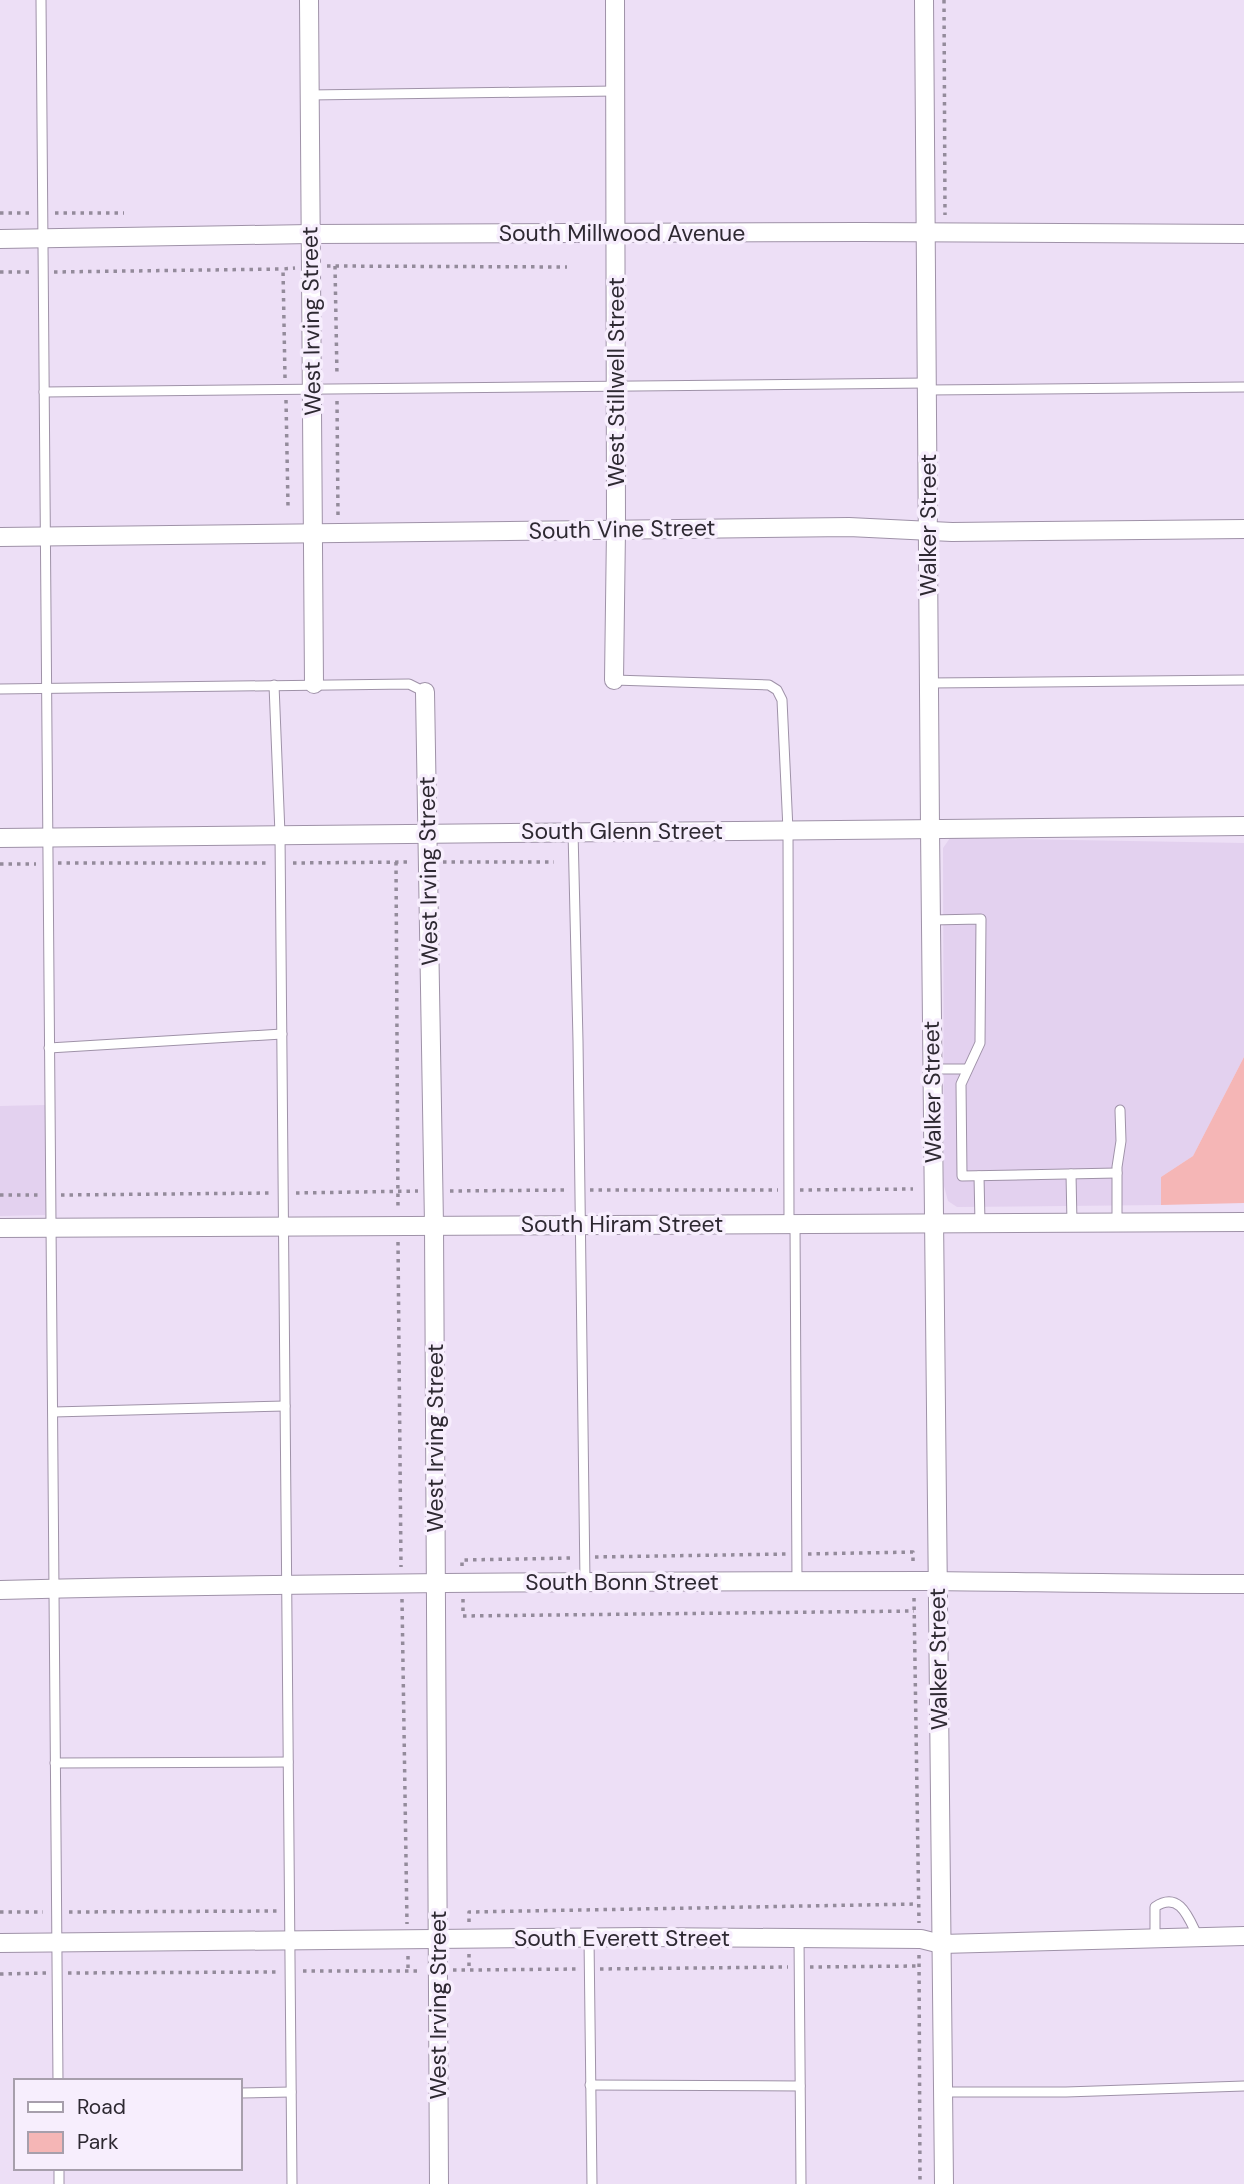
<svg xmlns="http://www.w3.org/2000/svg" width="1244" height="2184" viewBox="0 0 1244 2184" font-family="'DM Sans',sans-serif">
<rect width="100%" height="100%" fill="#eddff6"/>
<g fill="#e3d1ef">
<polygon points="950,838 1244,843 1244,1057 1193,1156 1161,1177 1161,1205 957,1207 948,1201 944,1186 943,848"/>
<polygon points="45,1105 45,1215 0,1216 0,1106"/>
</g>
<polygon fill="#f5b6b6" points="1244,1057 1244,1203 1161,1205 1161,1177 1193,1156"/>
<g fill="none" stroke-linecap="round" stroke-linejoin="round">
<defs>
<g id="lane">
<polyline points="41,0 58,2081"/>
<polyline points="309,95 615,91"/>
<polyline points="927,390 1244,387"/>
<polyline points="44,392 927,383"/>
<polyline points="614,680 769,685 777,690 782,700 788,830 789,1224"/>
<polyline points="929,683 1244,680"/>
<polyline points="274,685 280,834 292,2184"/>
<polyline points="0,689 409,684 425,692"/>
<polyline points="573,831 578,1041 585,1582"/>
<polyline points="931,920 981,919 980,1043 961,1084 962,1176 1117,1173"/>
<polyline points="49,1048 282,1034"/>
<polyline points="932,1069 967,1069"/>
<polyline points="1071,1174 1072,1223"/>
<polyline points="979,1176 980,1223"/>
<polyline points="1117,1223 1117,1167 1121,1141 1120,1110"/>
<polyline points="795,1224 797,1582"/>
<polyline points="53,1412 285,1406"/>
<polyline points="55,1763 288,1762"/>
<polyline points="589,1938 592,2184"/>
<polyline points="799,1938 801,2184"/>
<path d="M1155,1939V1907C1180,1890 1189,1919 1198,1937"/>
<polyline points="590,2085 800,2086"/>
<polyline points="943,2092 1066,2092 1244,2086"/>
<polyline points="240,2093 291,2092"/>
<polyline points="59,2168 59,2184"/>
</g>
<g id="street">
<polyline points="309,0 314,684"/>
<polyline points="924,0 930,829 944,2184"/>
<polyline points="0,239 310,234 861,232 1244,234"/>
<polyline points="0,537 849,527 952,532 1244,529"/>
<polyline points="614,680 616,529 615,0"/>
<polyline points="425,692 434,1225 439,2184"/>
<polyline points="0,838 1244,826"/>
<polyline points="0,1228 1244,1222"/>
<path d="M0,1590C310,1583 621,1581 931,1581C1036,1582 1140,1584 1244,1584"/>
<polyline points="0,1943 642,1937 921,1939 941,1944 1244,1936"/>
</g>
</defs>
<use href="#lane" stroke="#9f92a8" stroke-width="11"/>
<use href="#street" stroke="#9f92a8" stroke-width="20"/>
<g stroke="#948b9b" stroke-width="3.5" stroke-dasharray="3.5 5" stroke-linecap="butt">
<polyline points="944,0 945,215"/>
<polyline points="0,213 33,213"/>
<polyline points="55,213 124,213"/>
<polyline points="327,266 567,267"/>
<polyline points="335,266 337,376"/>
<polyline points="0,272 32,272"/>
<polyline points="54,272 283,269"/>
<polyline points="285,378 283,269 295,268"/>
<polyline points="286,400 288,506"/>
<polyline points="337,401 338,516"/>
<polyline points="396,862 398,1210"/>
<polyline points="443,862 554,862"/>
<polyline points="58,863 267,863"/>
<polyline points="293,863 411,862"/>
<polyline points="0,864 36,864"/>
<polyline points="590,1190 778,1190"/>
<polyline points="800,1190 913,1189"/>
<polyline points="450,1191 568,1190"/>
<polyline points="296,1193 418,1191"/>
<polyline points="0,1195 40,1195"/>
<polyline points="61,1195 271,1193"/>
<polyline points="398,1242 401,1567"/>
<polyline points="808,1554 913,1552 913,1566"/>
<polyline points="595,1557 787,1554"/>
<polyline points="462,1566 462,1560 573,1558"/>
<polyline points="914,1598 919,1923"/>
<polyline points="402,1599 407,1924"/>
<polyline points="463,1599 463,1616 914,1611"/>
<polyline points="0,1912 43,1912"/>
<polyline points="69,1912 278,1911"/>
<polyline points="469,1922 469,1912 918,1904"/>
<polyline points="469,1954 469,1970 578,1969"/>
<polyline points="919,1955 920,2184"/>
<polyline points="408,1956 408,1971"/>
<polyline points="810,1967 918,1966"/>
<polyline points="600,1969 788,1967"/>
<polyline points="453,1970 469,1970"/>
<polyline points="303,1971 421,1971"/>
<polyline points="68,1973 278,1972"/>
<polyline points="0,1974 47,1973"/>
</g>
<use href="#lane" stroke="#fff" stroke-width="9"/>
<use href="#street" stroke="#fff" stroke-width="18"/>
</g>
<g text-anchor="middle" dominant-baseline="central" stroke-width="7" stroke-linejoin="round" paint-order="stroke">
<g font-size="23" fill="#2e2932" stroke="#f7eefd">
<text x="622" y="233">South Millwood Avenue</text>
<text transform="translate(311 321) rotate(-91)">West Irving Street</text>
<text transform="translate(616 382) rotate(-90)">West Stillwell Street</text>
<text transform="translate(928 525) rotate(-90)">Walker Street</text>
<text transform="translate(622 529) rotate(-1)">South Vine Street</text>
<text x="622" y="831">South Glenn Street</text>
<text transform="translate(428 871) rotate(-91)">West Irving Street</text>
<text transform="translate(932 1092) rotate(-91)">Walker Street</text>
<text x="622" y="1224">South Hiram Street</text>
<text transform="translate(435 1438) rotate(-90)">West Irving Street</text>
<text x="622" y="1582">South Bonn Street</text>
<text transform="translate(938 1659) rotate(-91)">Walker Street</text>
<text x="622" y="1938">South Everett Street</text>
<text transform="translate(438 2005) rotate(-90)">West Irving Street</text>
</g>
</g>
<rect x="14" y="2079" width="228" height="91" fill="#f7eefd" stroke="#a79fac" stroke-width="2"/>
<rect x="28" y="2102" width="35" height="10" fill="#ffffff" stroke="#a79fac" stroke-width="2"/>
<text x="77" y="2114" font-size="21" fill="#2e2932">Road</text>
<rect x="28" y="2132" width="35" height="21" fill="#f5b6b6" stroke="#a79fac" stroke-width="2"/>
<text x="77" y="2149" font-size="21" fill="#2e2932">Park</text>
</svg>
